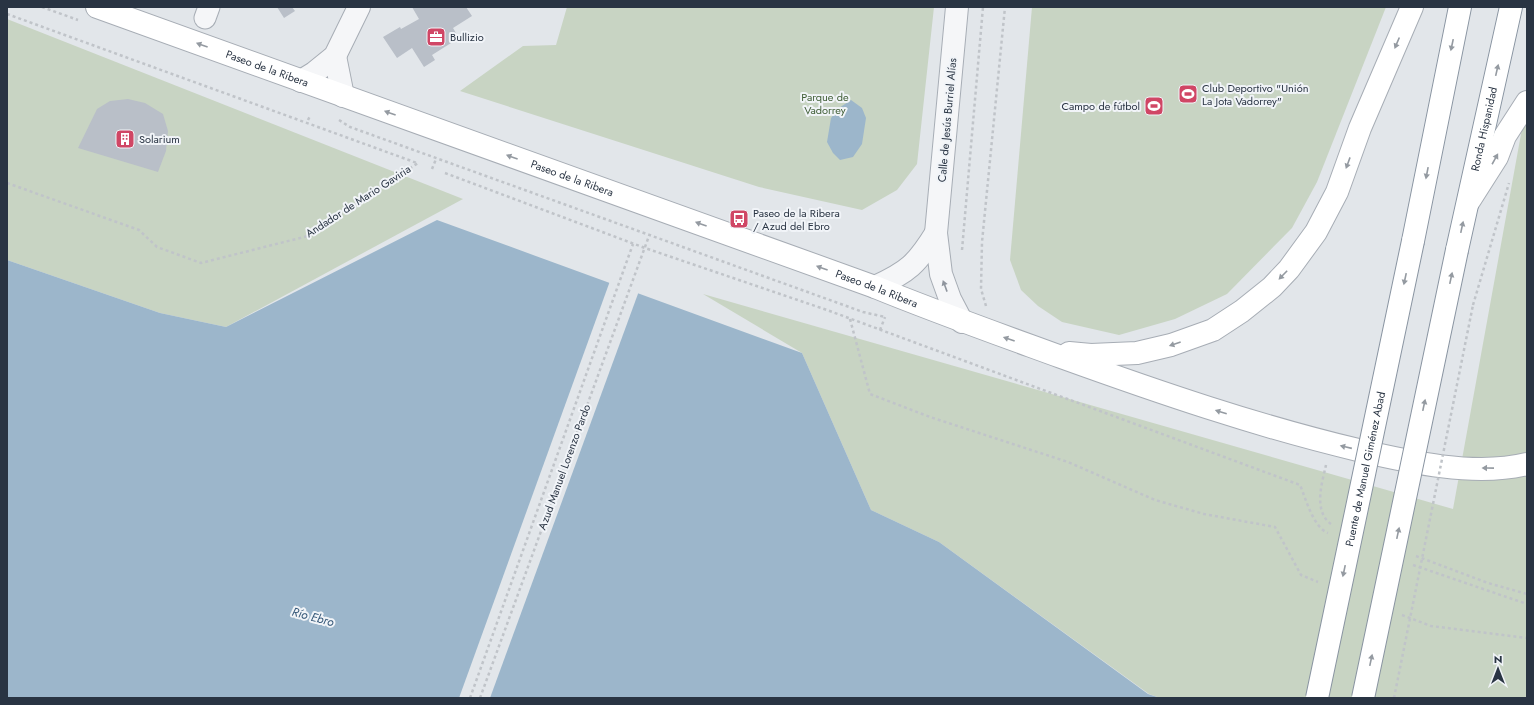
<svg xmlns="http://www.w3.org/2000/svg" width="1534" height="705" viewBox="0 0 1534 705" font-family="Jost,sans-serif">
<rect width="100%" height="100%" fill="#e2e6ea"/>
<g fill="#c8d4c3">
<polygon points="567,7 934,7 917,164 897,190 862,210 759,187 460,91 523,46 556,45"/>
<polygon points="1032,7 1386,7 1317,182 1292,228 1227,294 1175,319 1119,335 1062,322 1038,306 1021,290 1010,260"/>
<polygon points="7,19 463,199 226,327 160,313 7,260"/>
<polygon points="1527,101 1527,698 1160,698 1149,694 939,542 871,510 802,353 703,294 1453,509"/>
</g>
<g fill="#9cb6cb">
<polygon points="851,100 862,108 866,118 862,144 853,157 840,160 833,153 827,142 831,118 839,108"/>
<polygon points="437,220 802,353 871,510 939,542 1148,694 1160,698 7,698 7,260 160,313 226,327"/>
</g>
<polygon fill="#e2e6ea" points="610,281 639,291 490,698 459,698"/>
<g fill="#b9bfc8">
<polygon points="277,7 292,7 295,11 284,18"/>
<polygon points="412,7 466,7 472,16 453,28 459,38 432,55 435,60 424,67 412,48 397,58 383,37 400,27 401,29 419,19"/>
<polygon points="128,99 145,103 163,114 168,131 166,151 158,172 78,148 97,109 110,101"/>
</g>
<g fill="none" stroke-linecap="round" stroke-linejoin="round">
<defs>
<polyline id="pedestrian" points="205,18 209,7"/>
<g id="minor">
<polyline points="957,7 936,233 941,274 950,299 962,322"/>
<polyline points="335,56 343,96"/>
<polyline points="301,81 314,73 335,56 359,7"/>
<path d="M875,287C908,272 917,264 936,233"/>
</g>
<g id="secondary">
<path id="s1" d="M97,7L875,287C936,312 998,334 1061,357C1158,392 1257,426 1358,450C1409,462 1475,477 1527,464"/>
<polyline points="1469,201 1497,157 1505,136 1527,102"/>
<polyline points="1069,353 1091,355 1137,353 1171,345 1213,330 1242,311 1272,287 1289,269 1316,232 1337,192 1360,128 1412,7"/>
</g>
<g id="trunk">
<polyline points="1413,241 1460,7"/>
<path id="s2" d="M1457,250L1511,7"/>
</g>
</defs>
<use href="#pedestrian" stroke="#a7adb5" stroke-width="23"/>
<use href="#minor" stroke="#a7adb5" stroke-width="24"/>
<use href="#secondary" stroke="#a7adb5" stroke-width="24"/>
<use href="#trunk" stroke="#8994a1" stroke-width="24"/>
<g stroke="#c0c4c9" stroke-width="2.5" stroke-dasharray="3 3" stroke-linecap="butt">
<polyline points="42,7 78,20"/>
<polyline points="7,14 417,163"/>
<polyline points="308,120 310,116"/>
<polyline points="339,120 350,127 863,312 885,317"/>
<polyline points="432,169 436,159"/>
<path d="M445,173L645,248L827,310L1300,485C1306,499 1313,527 1328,533"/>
<polyline points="7,183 139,230 157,247 201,263 308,236 418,163"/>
<polyline points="962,250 983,7"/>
<polyline points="1473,305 1509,183"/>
<polyline points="986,306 981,289 982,242 1005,7"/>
<polyline points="850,319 870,394 930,417 1068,462 1155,500 1204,514 1275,527 1301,575 1318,582"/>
<polyline points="880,330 885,317"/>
<path d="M1326,465C1322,483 1313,511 1331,524"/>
<polyline points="1416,556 1488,583 1527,594"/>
<polyline points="1413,565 1527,604"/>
<polyline points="1402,615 1431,626 1527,638"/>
<polyline points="470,698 633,244"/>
<polyline points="480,698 649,236"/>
</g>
<use href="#pedestrian" stroke="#f5f6f8" stroke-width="21"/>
<use href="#minor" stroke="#f5f6f8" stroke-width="22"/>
<use href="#secondary" stroke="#fff" stroke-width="22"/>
<use href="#trunk" stroke="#fff" stroke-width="22"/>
<defs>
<g id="trunk-bridge">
<path id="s3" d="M1317,698L1413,241"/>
<polyline points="1363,698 1457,250"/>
</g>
</defs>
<use href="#trunk-bridge" stroke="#8994a1" stroke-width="24" stroke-linecap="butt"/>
<polyline stroke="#c0c4c9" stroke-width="2.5" stroke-dasharray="3 3" stroke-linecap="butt" points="1394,698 1473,305"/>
<use href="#trunk-bridge" stroke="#fff" stroke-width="22"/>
</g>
<defs><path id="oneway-solid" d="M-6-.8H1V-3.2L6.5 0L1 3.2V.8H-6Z"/></defs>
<g fill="#949aa1">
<use href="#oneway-solid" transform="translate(1397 43) rotate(113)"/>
<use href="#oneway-solid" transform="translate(202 45) rotate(-160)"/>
<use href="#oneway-solid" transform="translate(1452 45) rotate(102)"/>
<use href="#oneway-solid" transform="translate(1497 70) rotate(-77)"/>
<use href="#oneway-solid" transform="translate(390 113) rotate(-160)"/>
<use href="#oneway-solid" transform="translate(512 157) rotate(-160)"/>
<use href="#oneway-solid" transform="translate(1495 159) rotate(-61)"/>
<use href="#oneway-solid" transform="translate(1348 163) rotate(110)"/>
<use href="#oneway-solid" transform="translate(1427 173) rotate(101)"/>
<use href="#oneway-solid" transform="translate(701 224) rotate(-160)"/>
<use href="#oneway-solid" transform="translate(1462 227) rotate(-78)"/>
<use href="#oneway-solid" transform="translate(822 268) rotate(-160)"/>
<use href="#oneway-solid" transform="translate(1283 275) rotate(134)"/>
<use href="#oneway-solid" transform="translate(1451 278) rotate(-78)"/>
<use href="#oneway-solid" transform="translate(1405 279) rotate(102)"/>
<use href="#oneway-solid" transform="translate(1009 339) rotate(-161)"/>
<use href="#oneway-solid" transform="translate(1175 344) rotate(161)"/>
<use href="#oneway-solid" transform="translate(1424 405) rotate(-78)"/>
<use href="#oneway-solid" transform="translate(1221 412) rotate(-163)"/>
<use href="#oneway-solid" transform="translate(1346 447) rotate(-167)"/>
<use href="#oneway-solid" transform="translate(1488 468) rotate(-179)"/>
<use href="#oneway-solid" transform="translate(1398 533) rotate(-78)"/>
<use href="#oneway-solid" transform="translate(1344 571) rotate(102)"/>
<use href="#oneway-solid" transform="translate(1371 660) rotate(-78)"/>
</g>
<use fill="#8f959e" href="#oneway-solid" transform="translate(945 286) rotate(-110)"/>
<defs>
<symbol id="office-square" viewBox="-11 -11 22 22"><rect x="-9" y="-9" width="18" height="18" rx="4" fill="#d04665" stroke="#f1f4f8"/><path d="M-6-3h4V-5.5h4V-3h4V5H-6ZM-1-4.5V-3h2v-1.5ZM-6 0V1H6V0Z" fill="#fff"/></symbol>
<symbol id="stadium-square" viewBox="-11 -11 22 22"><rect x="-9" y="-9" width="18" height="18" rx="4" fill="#d04665" stroke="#f1f4f8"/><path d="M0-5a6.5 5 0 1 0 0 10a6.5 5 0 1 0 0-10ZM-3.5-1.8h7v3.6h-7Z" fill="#fff"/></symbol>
<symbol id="building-square" viewBox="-11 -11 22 22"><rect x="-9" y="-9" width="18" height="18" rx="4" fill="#d04665" stroke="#f1f4f8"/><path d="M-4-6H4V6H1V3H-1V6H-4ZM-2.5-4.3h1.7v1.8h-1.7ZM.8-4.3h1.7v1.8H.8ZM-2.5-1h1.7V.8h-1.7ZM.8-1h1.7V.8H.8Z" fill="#fff"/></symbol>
<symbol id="bus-square" viewBox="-11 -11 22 22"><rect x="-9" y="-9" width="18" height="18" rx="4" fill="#d04665" stroke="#f1f4f8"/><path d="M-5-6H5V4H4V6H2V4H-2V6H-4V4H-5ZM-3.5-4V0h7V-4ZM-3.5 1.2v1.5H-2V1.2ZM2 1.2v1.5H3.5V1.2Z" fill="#fff"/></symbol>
</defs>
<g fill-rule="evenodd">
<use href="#office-square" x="425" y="26" width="22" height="22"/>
<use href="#stadium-square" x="1177" y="83" width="22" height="22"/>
<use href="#stadium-square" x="1143" y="95" width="22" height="22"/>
<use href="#building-square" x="114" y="128" width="22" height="22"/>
<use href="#bus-square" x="728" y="208" width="22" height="22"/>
</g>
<g text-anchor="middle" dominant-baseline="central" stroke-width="4" stroke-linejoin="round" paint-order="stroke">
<g font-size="11" fill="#293443" stroke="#f1f4f8" text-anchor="start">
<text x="450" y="37">Bullizio</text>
<text x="1202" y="88">Club Deportivo "Unión<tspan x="1202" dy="13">La Jota Vadorrey"</tspan></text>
<text x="1140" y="106" text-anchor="end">Campo de fútbol</text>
<text x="139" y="139">Solarium</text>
<text x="753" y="213">Paseo de la Ribera<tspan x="753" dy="13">/ Azud del Ebro</tspan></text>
</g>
<g font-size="11" fill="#293443" stroke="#f1f4f8">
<text stroke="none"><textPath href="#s1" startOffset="181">Paseo de la Ribera</textPath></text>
<text transform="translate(947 120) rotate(-85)">Calle de Jesús Burriel Alías</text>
<text stroke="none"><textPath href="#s2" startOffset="124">Ronda Hispanidad</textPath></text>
<text stroke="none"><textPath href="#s1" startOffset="505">Paseo de la Ribera</textPath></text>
<text transform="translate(358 201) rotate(-33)">Andador de Mario Gaviria</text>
<text stroke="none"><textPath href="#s1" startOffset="829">Paseo de la Ribera</textPath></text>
<text transform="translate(564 467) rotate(-70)">Azud Manuel Lorenzo Pardo</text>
<text stroke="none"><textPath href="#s3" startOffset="234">Puente de Manuel Giménez Abad</textPath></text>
</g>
<g font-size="11" fill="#415f37" stroke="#f1f4f8">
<text x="825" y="97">Parque de<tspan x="825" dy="13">Vadorrey</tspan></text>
</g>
<g font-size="12" font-style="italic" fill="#335677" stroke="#f1f4f8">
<text transform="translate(313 617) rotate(15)">Río Ebro</text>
</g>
</g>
<rect width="1534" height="705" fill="none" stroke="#293443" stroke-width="16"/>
<g transform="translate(1498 669)" stroke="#f1f4f8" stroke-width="3" paint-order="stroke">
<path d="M0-3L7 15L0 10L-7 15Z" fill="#293443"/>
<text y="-6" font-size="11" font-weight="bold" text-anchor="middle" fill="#293443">N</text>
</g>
</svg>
